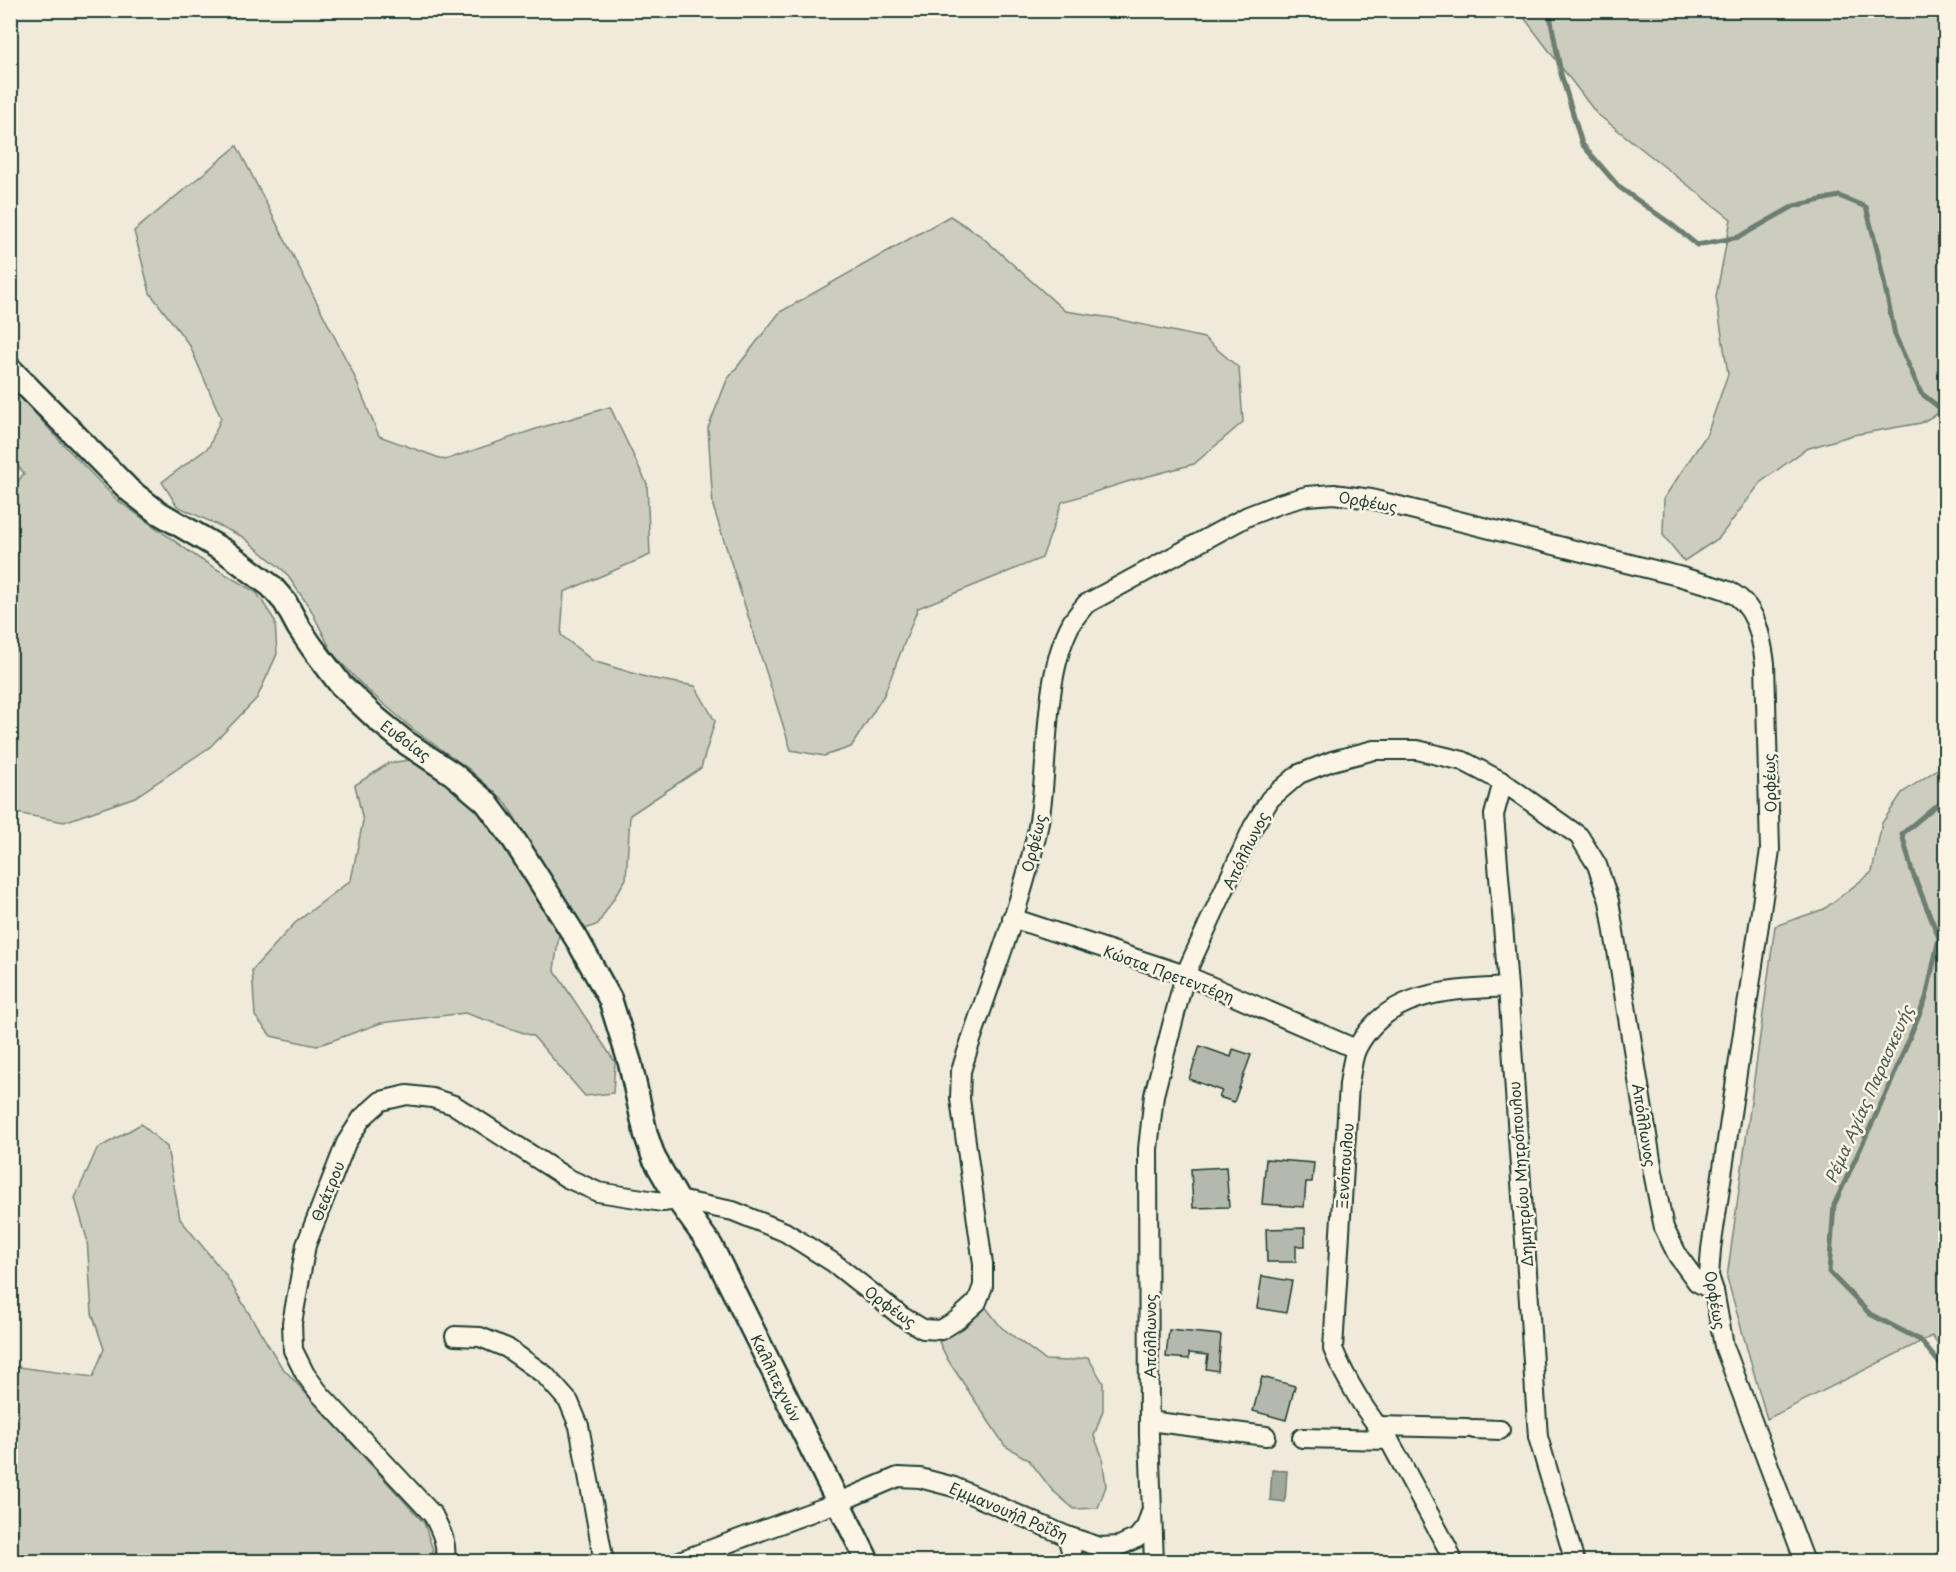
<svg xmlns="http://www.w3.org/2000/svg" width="1956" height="1572" viewBox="0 0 1956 1572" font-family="'Playpen Sans',sans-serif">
<rect width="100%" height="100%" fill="#efeada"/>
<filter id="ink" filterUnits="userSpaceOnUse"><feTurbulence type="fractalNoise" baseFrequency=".0167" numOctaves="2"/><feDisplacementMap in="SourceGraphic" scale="12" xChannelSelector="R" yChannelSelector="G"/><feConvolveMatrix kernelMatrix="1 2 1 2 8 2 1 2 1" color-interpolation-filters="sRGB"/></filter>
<g filter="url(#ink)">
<g fill="#cccdbf" stroke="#76857a" stroke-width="1.5">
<polygon points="1519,11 1945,11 1945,409 1921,423 1853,435 1806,449 1761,482 1719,538 1684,561 1663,535 1664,498 1707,434 1728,374 1716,297 1731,219 1596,113"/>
<polygon points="237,146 353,373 379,436 445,460 536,429 610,407 647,484 650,555 564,592 561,635 593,661 649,678 695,686 715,721 701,768 630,815 626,879 598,924 583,930 506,803 469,769 414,730 363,686 333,654 310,608 285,572 243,537 177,506 162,482 209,447 221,418 190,346 150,293 134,231"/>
<polygon points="950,216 981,236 1065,311 1112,318 1204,338 1239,368 1243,422 1194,464 1130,481 1062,502 1042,558 918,608 884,695 851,747 824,756 791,750 713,506 708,428 727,380 780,312"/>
<polygon points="10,385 60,441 117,500 200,559 257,593 275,621 277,654 257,698 210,747 135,797 64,822 16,813 11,817 10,493 24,473 11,459"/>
<polygon points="416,759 477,806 559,934 554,970 615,1062 613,1093 585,1096 533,1036 465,1013 381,1023 317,1046 271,1036 255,1016 252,970 295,923 351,880 363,821 355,785 389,763"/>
<polygon points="1945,764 1945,1355 1932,1336 1767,1419 1727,1278 1775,926 1824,909 1872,872 1882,823 1902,793"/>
<polygon points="141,1124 167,1147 180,1219 225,1274 281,1366 424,1523 433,1550 431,1561 11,1561 11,1366 93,1377 104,1349 92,1313 87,1239 75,1198 97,1149"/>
<polygon points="984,1305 1001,1327 1045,1360 1067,1361 1088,1357 1103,1383 1103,1410 1094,1436 1102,1456 1106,1486 1098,1508 1074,1509 1052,1490 1029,1460 1005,1446 948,1360 939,1342 963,1327"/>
</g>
<polygon fill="#9fa89a" stroke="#6c7d71" stroke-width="1.5" points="1272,1470 1287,1471 1285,1502 1270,1500"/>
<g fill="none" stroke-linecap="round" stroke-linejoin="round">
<g stroke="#6c7d71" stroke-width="5">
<polyline points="1549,10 1561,74 1582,144 1619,187 1671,224 1697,245 1739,237 1794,206 1839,196 1866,207 1878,253 1895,335 1921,393 1946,413"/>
<polyline points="1946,803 1934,807 1902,834 1912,871 1939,938 1926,998 1888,1089 1834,1205 1829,1272 1870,1314 1920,1340 1946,1371"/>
</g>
</g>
<g fill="#b5b9ad" stroke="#1f3d34" stroke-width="1.5">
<polygon points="1200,1046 1231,1057 1233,1049 1251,1055 1234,1102 1219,1097 1222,1091 1189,1079"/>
<polygon points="1266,1159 1314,1163 1312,1182 1306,1182 1304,1207 1262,1204"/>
<polygon points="1226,1167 1229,1207 1193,1208 1191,1169"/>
<polygon points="1305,1228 1305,1246 1296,1246 1296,1262 1267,1262 1266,1229"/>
<polygon points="1262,1276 1292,1281 1286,1313 1257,1308"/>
<polygon points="1169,1330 1221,1335 1218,1371 1206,1369 1208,1355 1189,1353 1189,1359 1166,1357"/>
<polygon points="1262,1377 1295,1386 1286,1420 1253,1411"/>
</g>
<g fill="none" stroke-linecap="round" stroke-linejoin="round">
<defs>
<g id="minor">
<polyline points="1503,782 1494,815 1508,987 1538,1437 1575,1562"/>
<polyline points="1012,918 1185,975 1356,1049"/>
<polyline points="455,1336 480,1337 507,1348 545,1375 569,1402 579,1426 604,1562"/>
<polyline points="1149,1421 1266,1436"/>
<polyline points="1377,1426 1467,1428"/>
<polyline points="1474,1429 1500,1430"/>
<polyline points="1302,1438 1389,1440"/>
<polyline points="1067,1536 1074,1562"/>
<path d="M444,1562C449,1545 440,1529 433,1515L320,1394L305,1374L293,1350L292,1323L306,1245L346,1143L362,1118L381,1101L407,1095L432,1098L454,1105L567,1178L598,1192L662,1202L678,1200L733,1211L785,1232L834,1263L901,1316L923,1329L941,1330L957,1320L977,1302L983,1286V1264L960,1099L961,1071C985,993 1018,917 1036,837C1051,772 1040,680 1072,622C1076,616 1081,610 1086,604L1248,516L1279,504L1307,496L1334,494L1371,499L1682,577C1697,582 1714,585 1728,591C1756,604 1761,635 1765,663L1770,850L1711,1249L1709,1276L1714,1291L1724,1346L1805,1562"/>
<polyline points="677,1562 839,1502 898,1477 920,1478 954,1487 1067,1536 1100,1547 1119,1546 1137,1538 1146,1527 1151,1512"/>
<polyline points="1154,1562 1149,1436 1148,1149 1154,1095 1185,975 1253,827 1270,799 1299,774 1332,761 1374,750 1417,750 1463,761 1503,782 1579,836 1597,865 1609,901 1653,1172 1664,1228 1678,1256 1697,1282 1714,1291"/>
<path d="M1453,1562L1448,1549L1389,1440C1367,1415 1346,1380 1333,1349L1349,1084C1351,1073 1352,1058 1357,1048C1387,990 1451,990 1508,987"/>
</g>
<polyline id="tertiary" points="10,369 129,490 156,511 226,552 271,586 285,602 299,628 312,647 341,685 377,719 405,742 453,774 486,802 514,840 578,941 610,999 630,1063 646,1135 654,1158 678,1200 711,1246 868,1562"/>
</defs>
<use href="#minor" stroke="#1f3d34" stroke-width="22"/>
<use href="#tertiary" stroke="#1f3d34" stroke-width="27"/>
<use href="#minor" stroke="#fcf5e5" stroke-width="18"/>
<use href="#tertiary" stroke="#fcf5e5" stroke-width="22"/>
</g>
</g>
<g text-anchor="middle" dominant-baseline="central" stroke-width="5" stroke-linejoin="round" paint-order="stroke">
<g font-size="15" fill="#1f3d34" stroke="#fcf5e5">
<text transform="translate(1368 501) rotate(10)">Ορφέως</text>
<text transform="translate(406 740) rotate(36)">Ευβοίας</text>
<text transform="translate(1769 783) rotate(-92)">Ορφέως</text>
<text transform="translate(1033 843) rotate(-76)">Ορφέως</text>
<text transform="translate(1245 850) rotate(-64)">Απόλλωνος</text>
<text transform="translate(1169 973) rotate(20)">Κώστα Πρετεντέρη</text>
<text transform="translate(1645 1125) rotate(81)">Απόλλωνος</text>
<text transform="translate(1344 1166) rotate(-86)">Ξενόπουλου</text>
<text transform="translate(1520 1174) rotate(-94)">Δημητρίου Μητρόπουλου</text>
<text transform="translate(327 1191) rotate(-68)">Θεάτρου</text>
<text transform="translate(1716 1300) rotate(80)">Ορφέως</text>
<text transform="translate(891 1306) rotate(36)">Ορφέως</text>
<text transform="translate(1149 1336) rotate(-90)">Απόλλωνος</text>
<text transform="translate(777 1378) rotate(64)">Καλλιτεχνών</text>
<text transform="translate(1009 1511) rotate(23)">Εμμανουήλ Ροΐδη</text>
</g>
<g font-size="16" font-style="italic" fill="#455d53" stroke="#fcf5e5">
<text transform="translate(1868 1094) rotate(-66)">Ρέμα Αγίας Παρασκευής</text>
</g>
</g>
<rect width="1956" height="1572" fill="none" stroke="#fcf5e5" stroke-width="36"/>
<rect x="18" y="18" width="1920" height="1536" fill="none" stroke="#1f3d34" stroke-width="2" filter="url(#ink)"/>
</svg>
